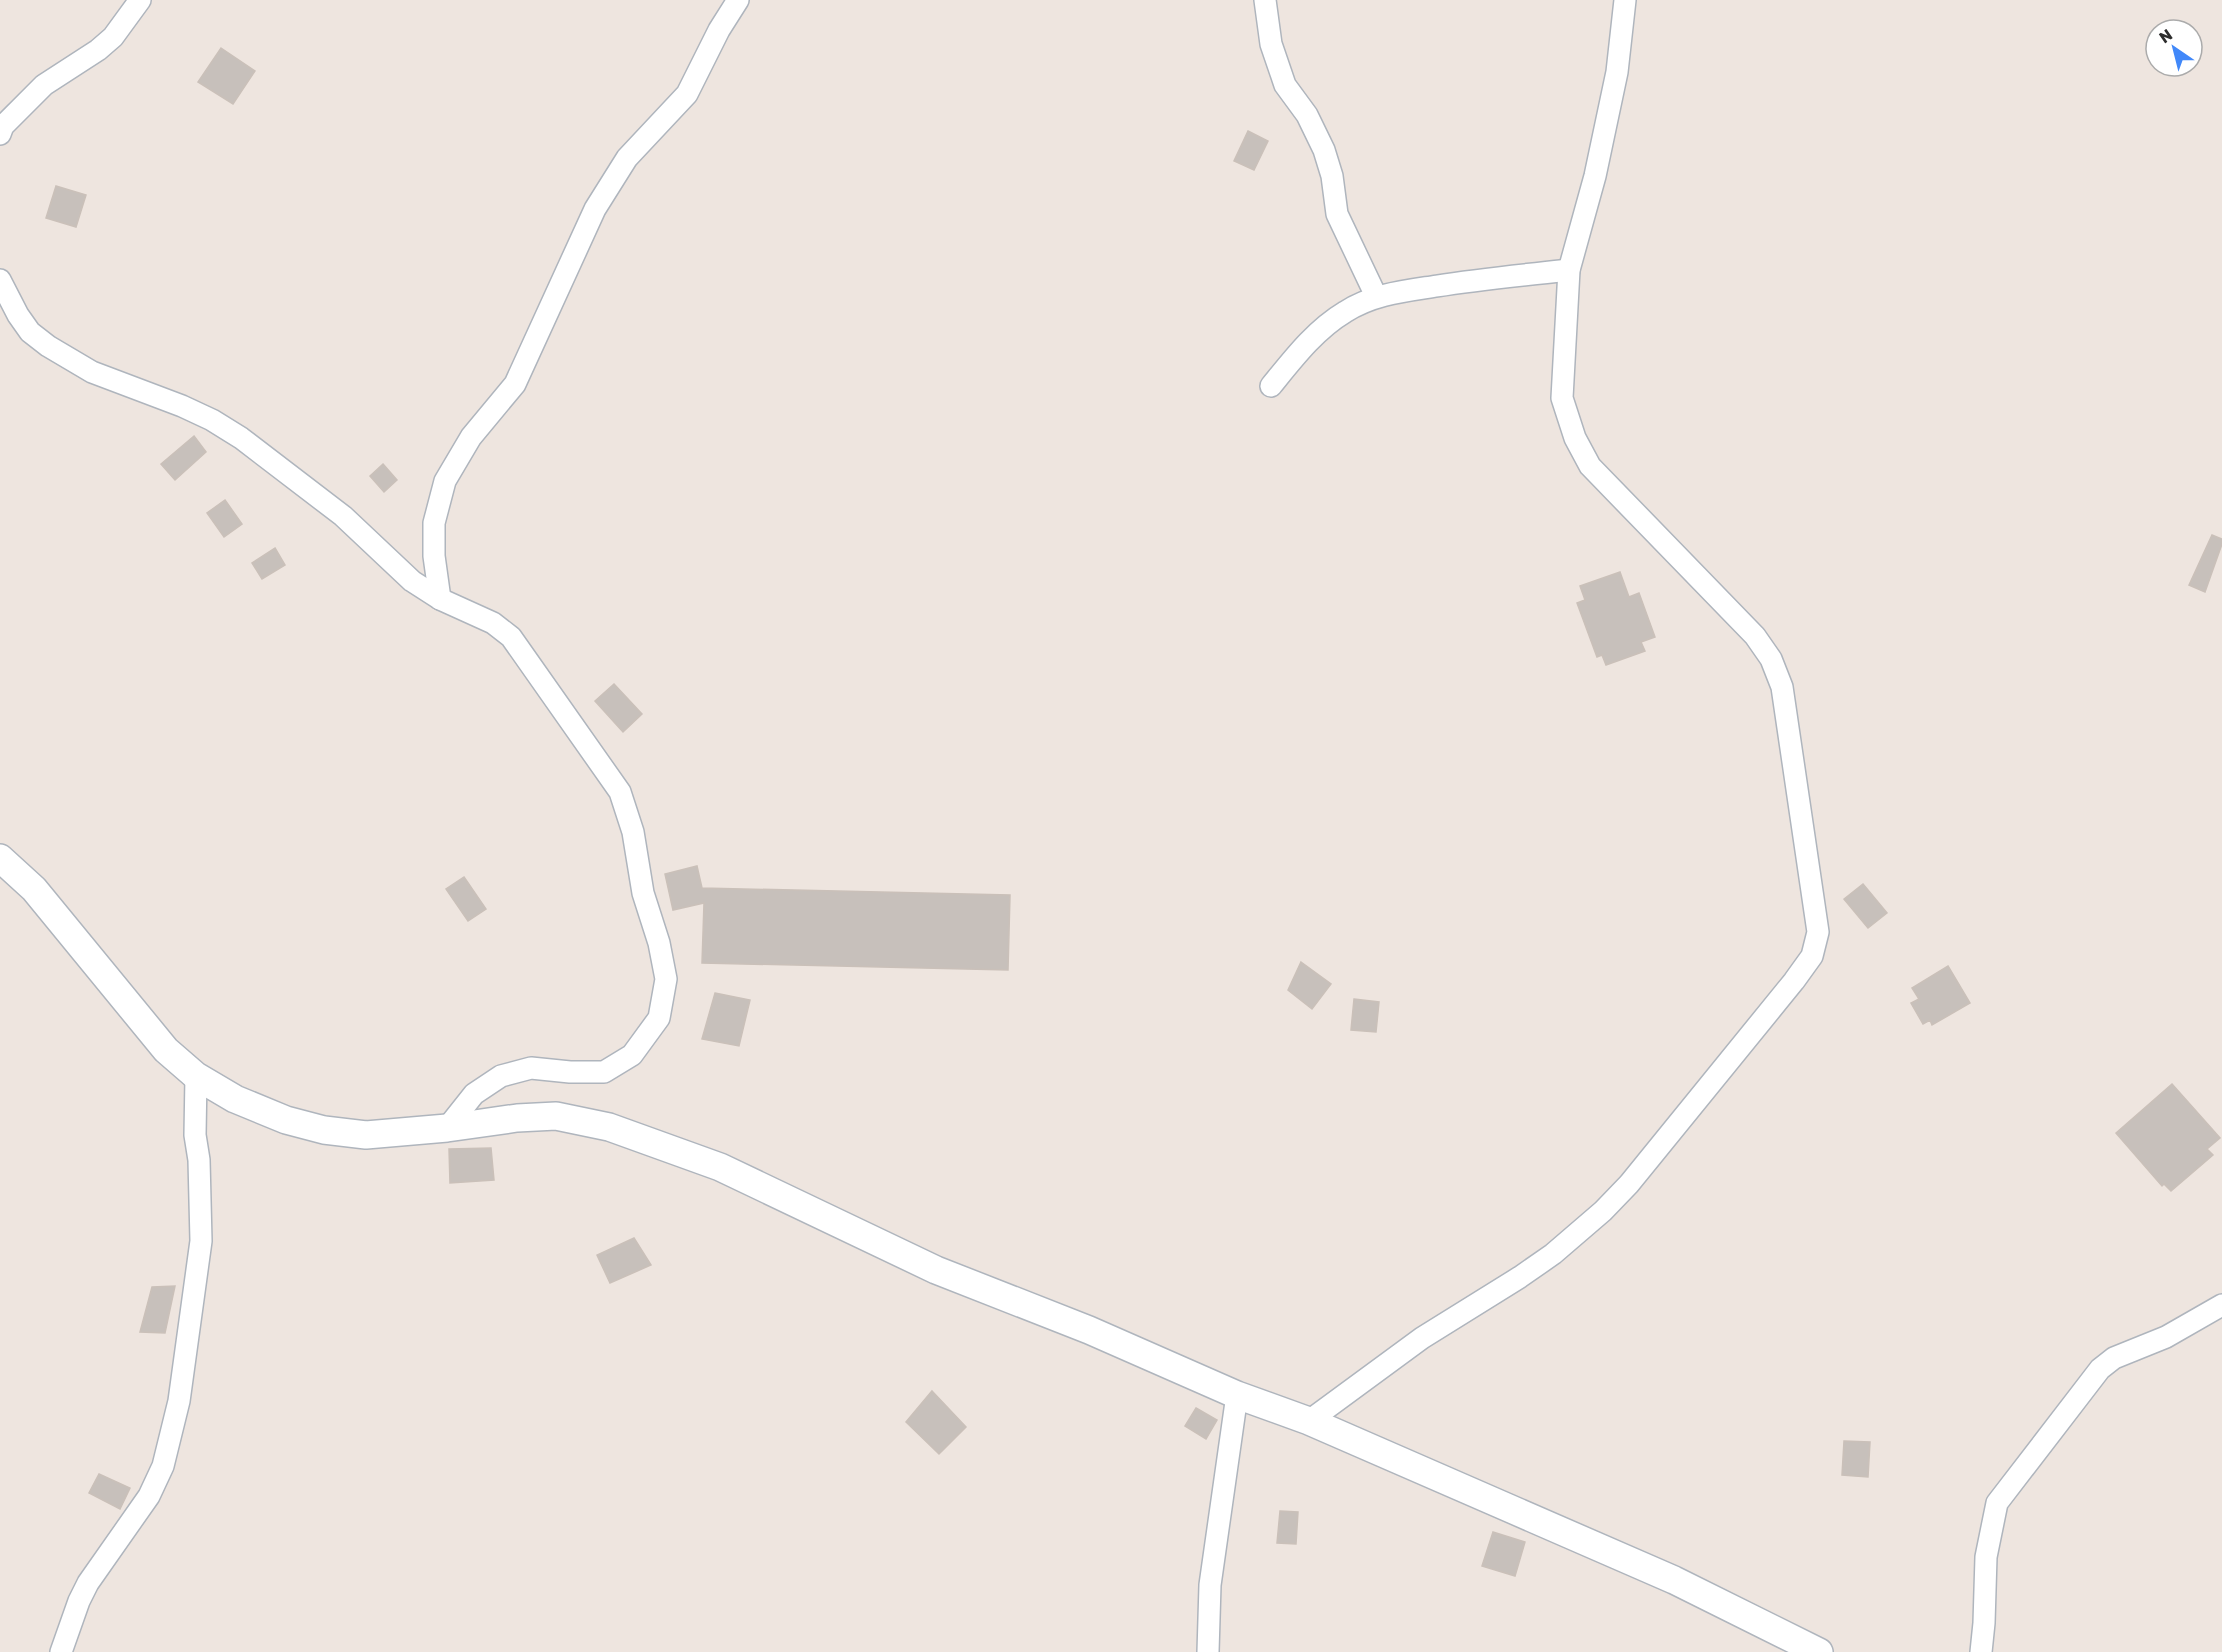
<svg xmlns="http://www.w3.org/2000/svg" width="2222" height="1652" viewBox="0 0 2222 1652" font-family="Rubik,sans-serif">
<rect width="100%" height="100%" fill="#eee5df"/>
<g fill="#c7c0bb" stroke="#cac0b9" stroke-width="1.5">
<polygon points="221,48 255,71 233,104 198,82"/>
<polygon points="1248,131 1268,141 1254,170 1234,161"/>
<polygon points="56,186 86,195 76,227 46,218"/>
<polygon points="194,436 206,452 175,480 161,464"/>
<polygon points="383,464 397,480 384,492 370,476"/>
<polygon points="225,500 242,524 224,537 207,513"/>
<polygon points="2212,535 2222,539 2222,544 2205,592 2189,585"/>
<polygon points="275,548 285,565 262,579 252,563"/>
<polygon points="1620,572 1629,597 1639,593 1655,637 1641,642 1645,651 1606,665 1602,655 1597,657 1577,603 1585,600 1580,586"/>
<polygon points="614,684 642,714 623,732 595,701"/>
<polygon points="697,866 702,888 1010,895 1008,970 702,963 704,903 673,910 665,874"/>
<polygon points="464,877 486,909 468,921 446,889"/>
<polygon points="1863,884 1887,913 1868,928 1844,899"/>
<polygon points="1301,962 1331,984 1312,1009 1288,990"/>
<polygon points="1948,966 1970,1003 1932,1025 1930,1020 1923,1024 1911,1003 1919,999 1912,988"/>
<polygon points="715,993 750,1000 739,1046 702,1039"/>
<polygon points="1354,999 1379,1002 1376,1032 1351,1030"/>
<polygon points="2172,1084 2220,1138 2207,1149 2213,1155 2171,1191 2164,1184 2162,1186 2116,1133"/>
<polygon points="491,1148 494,1180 450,1183 449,1149"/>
<polygon points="634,1238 651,1265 610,1283 597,1255"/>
<polygon points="175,1286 165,1333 140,1332 152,1287"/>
<polygon points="932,1391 966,1427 939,1454 906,1422"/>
<polygon points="1196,1408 1217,1420 1206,1439 1185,1426"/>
<polygon points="1844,1441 1870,1442 1868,1477 1842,1475"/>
<polygon points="99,1474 130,1488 120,1509 89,1493"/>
<polygon points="1280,1511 1298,1512 1296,1544 1277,1543"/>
<polygon points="1493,1532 1525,1542 1515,1576 1482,1566"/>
</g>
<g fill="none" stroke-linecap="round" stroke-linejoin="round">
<defs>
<g id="minor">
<polyline points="1265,0 1271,44 1285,85 1307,115 1324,150 1332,176 1337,214 1376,296"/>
<polyline points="0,134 3,126 44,85 98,50 113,37 140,0"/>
<polyline points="0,280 18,315 30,332 48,346 92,372 182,406 212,420 241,438 343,516 412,581 440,599 493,623 511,637 620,792 633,832 643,893 659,943 666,979 659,1018 632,1055 604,1072 570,1072 531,1068 501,1076 474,1094 447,1128"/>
<path d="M1271,386C1293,359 1315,330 1345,312C1373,294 1405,291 1437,286C1481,279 1525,275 1569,270"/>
<polyline points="440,599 434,556 434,523 445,481 471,437 515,384 595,209 627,158 687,94 719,30 738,0"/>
<polyline points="1309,1421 1422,1338 1520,1277 1553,1254 1603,1211 1629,1184 1794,981 1812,956 1818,932 1782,687 1771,659 1755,636 1590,466 1575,438 1562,398 1569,270 1595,176 1617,72 1625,0"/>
<polyline points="61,1652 79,1601 88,1583 149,1496 163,1466 179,1401 201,1241 199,1160 195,1135 196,1076"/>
<polyline points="1208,1652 1210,1585 1237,1395"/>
<polyline points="1981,1652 1984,1623 1986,1557 1997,1503 2100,1369 2114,1358 2166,1337 2222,1305"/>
</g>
<polyline id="tertiary" points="0,858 34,889 166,1050 196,1076 235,1099 286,1120 324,1130 366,1135 447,1128 517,1118 556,1116 609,1127 720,1167 936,1270 1089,1330 1237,1395 1309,1421 1674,1580 1819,1652"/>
</defs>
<use href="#minor" stroke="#afb5bd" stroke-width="24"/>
<use href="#tertiary" stroke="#afb5bd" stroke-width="30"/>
<use href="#minor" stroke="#fff" stroke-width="21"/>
<use href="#tertiary" stroke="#fff" stroke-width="27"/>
</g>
<g transform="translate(2174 48) rotate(325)"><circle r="28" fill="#ffffff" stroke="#ababab" stroke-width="1.5"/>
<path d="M0-4.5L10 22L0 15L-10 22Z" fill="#4188f9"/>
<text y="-9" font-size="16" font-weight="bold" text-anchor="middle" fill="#2d2d2d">N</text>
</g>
</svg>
